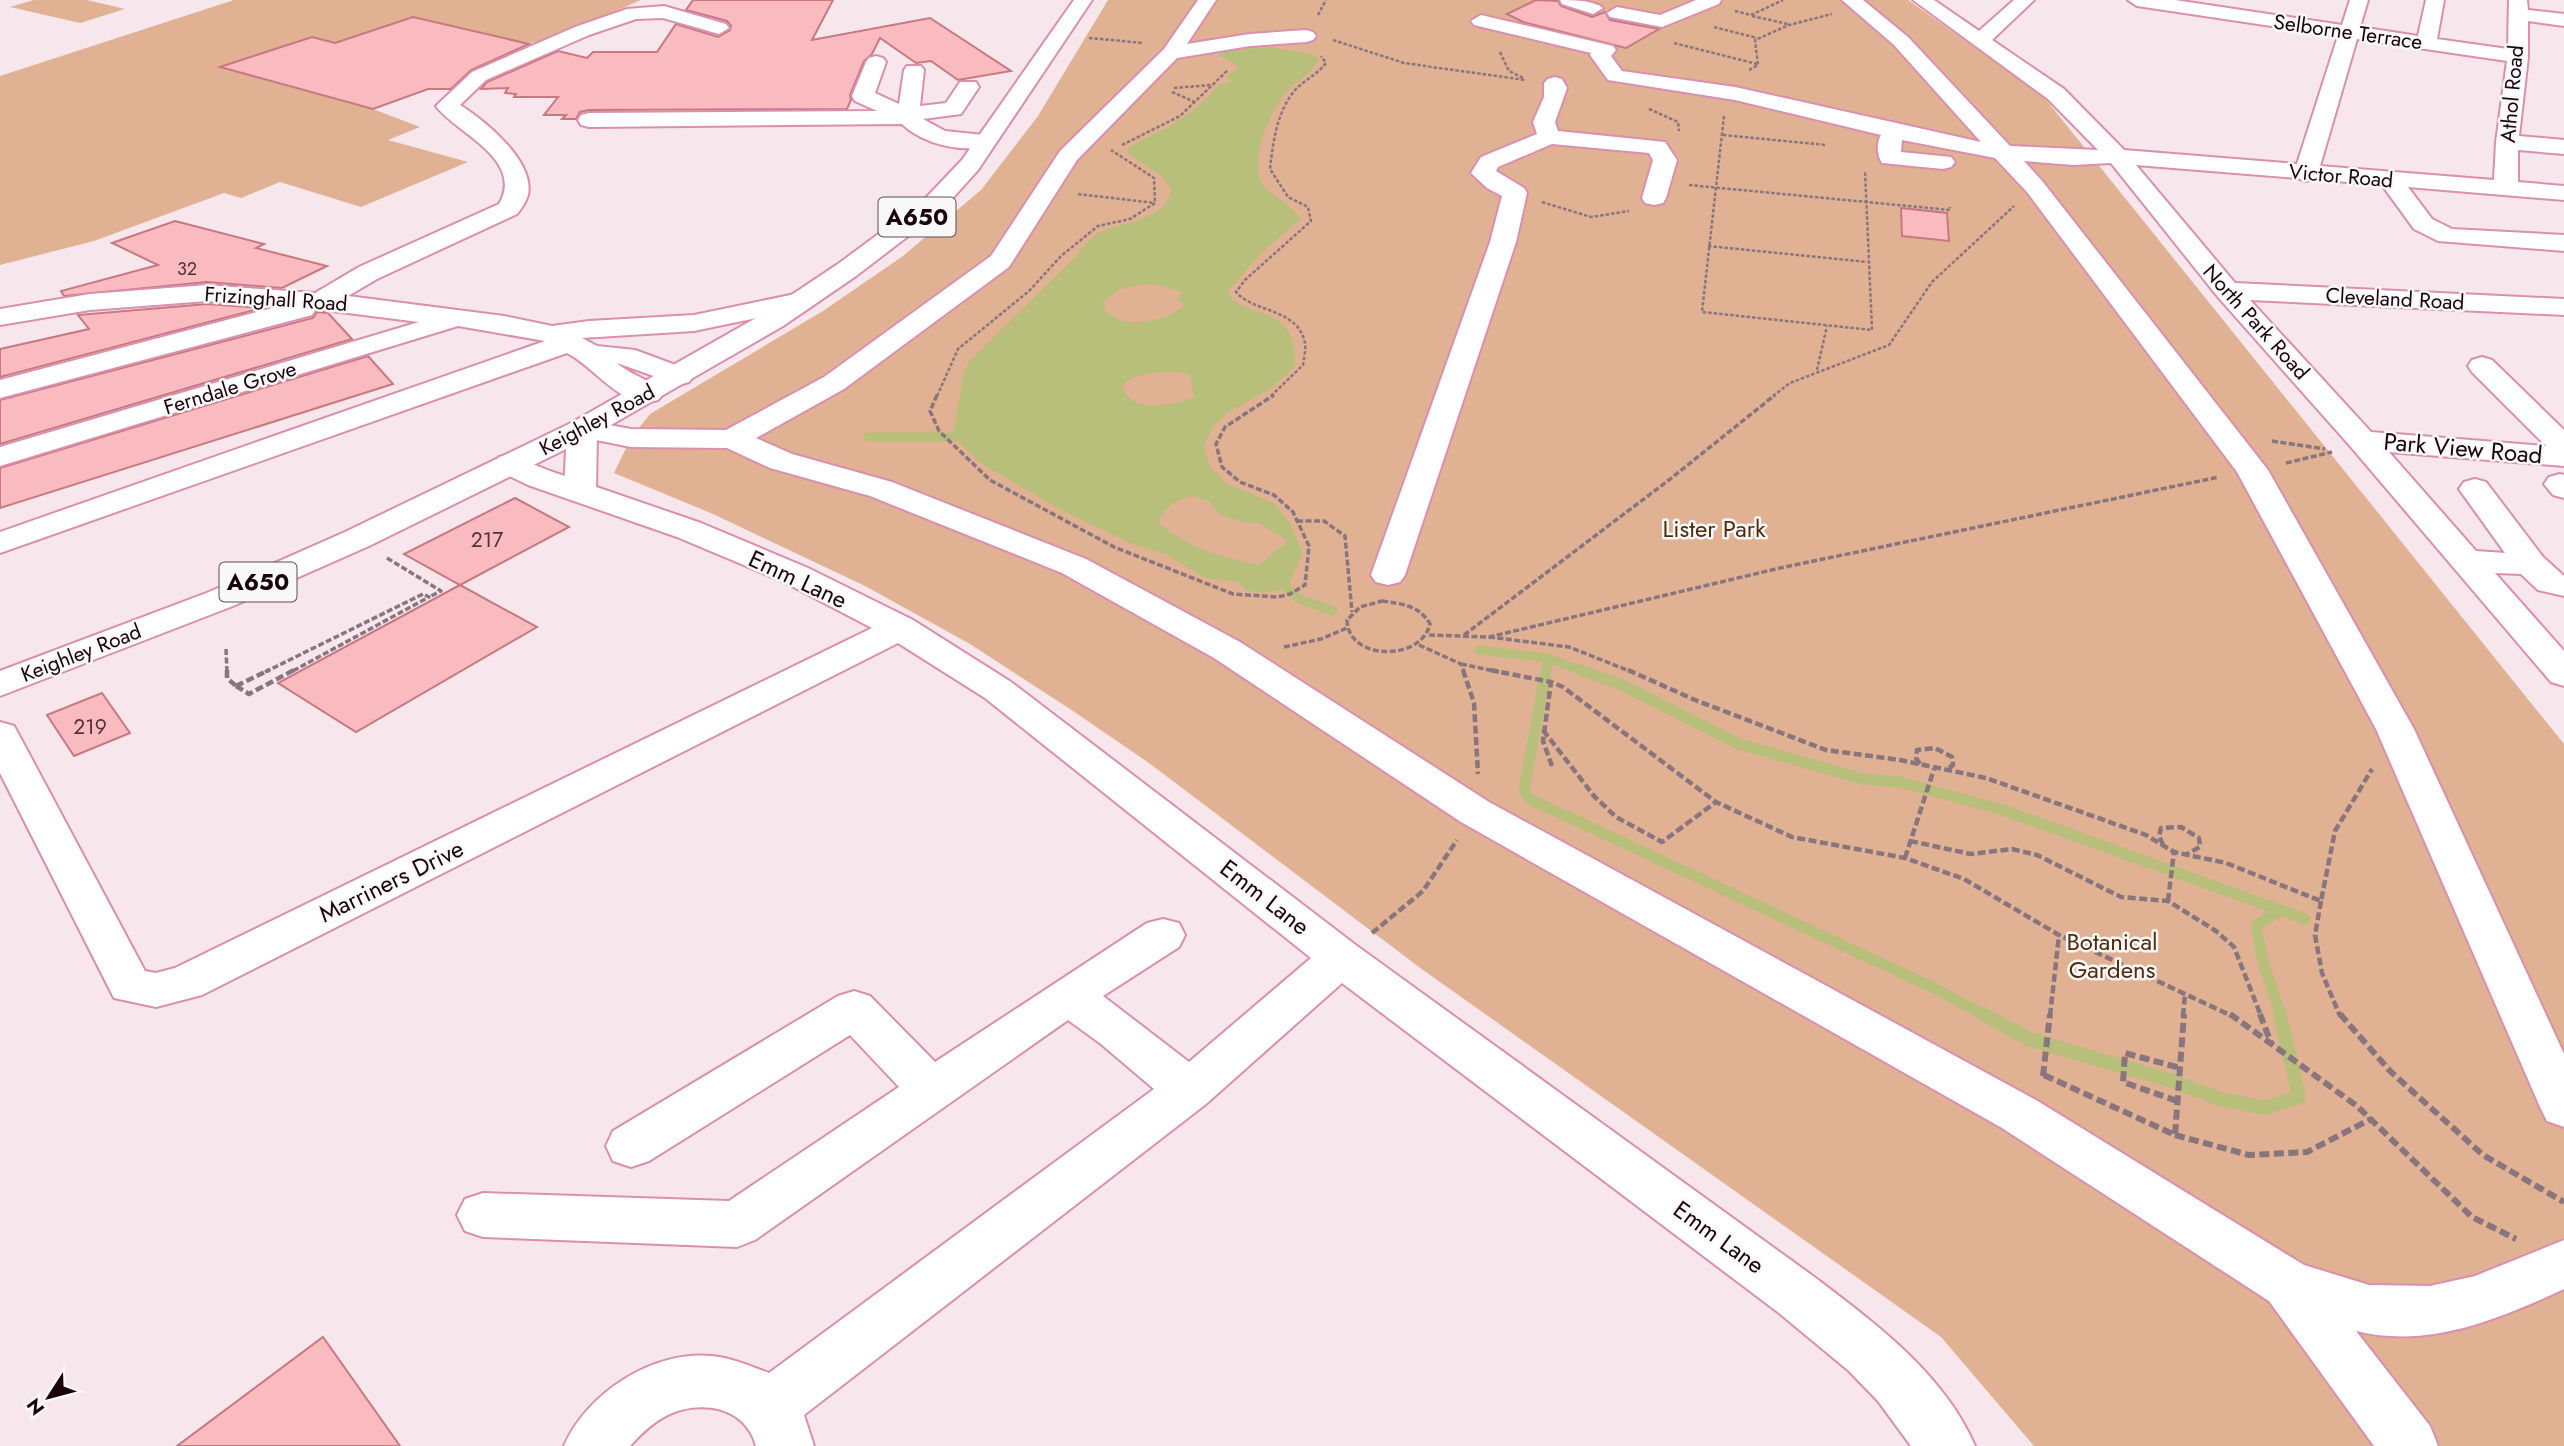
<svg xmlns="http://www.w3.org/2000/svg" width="2564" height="1446" viewBox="0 0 2564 1446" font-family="Jost,sans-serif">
<rect width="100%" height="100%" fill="#f7e6ec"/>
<g fill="#e1b193">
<polygon points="34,0 87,0 125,9 80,23 10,7"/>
<polygon points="234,0 641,0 545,42 526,43 413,17 334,43 222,67 373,109 420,127 388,140 468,162 361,207 280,182 241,198 224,193 94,241 0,265 0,76"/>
<polygon points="1108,0 1908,0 2043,96 2564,744 2564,1446 2034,1446 1941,1337 1423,970 1149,763 1073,711 970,644 865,586 713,514 614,473 631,438 650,414 823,311 903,256 981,190 1038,116"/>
</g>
<path fill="#b7bf7b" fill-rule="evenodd" d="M1269,47L1312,54L1319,58C1313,75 1296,80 1285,93C1270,111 1249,161 1262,183C1271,198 1289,201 1301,219L1263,251L1228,291L1233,301C1272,321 1296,313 1295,367L1270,389L1230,411L1214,425L1204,445L1209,466L1226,483L1274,503L1289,522L1303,553L1287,588L1263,593L1247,590L1238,582L1206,578L1165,554L1135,545L1061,510L981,463L953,437L963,375L969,362L1079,253C1097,227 1107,230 1136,221C1146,218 1157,211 1166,205L1172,190L1163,177L1127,153L1130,146C1167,128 1193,117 1219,84L1231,83L1227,75L1237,70L1236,64L1218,55L1224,51ZM1152,284L1170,288L1182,293L1178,299L1185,305C1172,318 1145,324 1127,322C1120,321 1112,315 1106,312L1103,303C1118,287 1131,285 1152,284ZM1174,371L1190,375L1194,397C1172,405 1133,416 1122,386C1135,371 1156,374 1174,371ZM1193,496L1209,501L1220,514L1244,523H1259L1288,541L1259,565C1221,557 1188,548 1158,523C1165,505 1176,500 1193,496Z"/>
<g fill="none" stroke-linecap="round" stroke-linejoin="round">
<g stroke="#b7bf7b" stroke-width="9">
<polyline points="868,437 953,437"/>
<polyline points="1287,588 1299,599 1333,611"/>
<polyline points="1479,650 1548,658 1585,672"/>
<polyline points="1546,672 1548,658"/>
</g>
<g stroke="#b7bf7b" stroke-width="11">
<polyline points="1546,670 1524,790 1530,799 1936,989 1986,1016"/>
<polyline points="1580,670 1622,685 1739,744 1863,779 1900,782 2003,810 2305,919"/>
<polyline points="2281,910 2256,926 2263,961 2281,1016"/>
</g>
<polyline stroke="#b7bf7b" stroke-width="14" points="1983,1014 2029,1039 2172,1081 2220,1099 2265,1108 2299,1097 2280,1014"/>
</g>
<g fill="#f9bbbf" stroke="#c77880" stroke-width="2">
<polygon points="693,0 833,0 812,40 930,18 1011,71 958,80 931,61 916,63 880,38 872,54 864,61 850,95 851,100 847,109 589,110 580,112 576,119 562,119 566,115 544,115 558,97 514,97 516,94 505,93 508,88 481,89 487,82 558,51 587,58 593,52 657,52 676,24 718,37 730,30 731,26 727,21 686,10"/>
<polygon points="1536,0 1558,1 1561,6 1592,17 1605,12 1610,20 1659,29 1626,48 1523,22 1507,14"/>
<polygon points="413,17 529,44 471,70 451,89 428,89 373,109 220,67 312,37 335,43"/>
<polygon points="1901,208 1947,213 1949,241 1902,236"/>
<polygon points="175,221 264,244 256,248 327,266 282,288 207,282 64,296 61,291 158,265 112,243"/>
<polygon points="207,304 262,308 0,377 0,349 89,329 78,315"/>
<polygon points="317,312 328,313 352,339 0,444 0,400 313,318"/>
<polygon points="368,356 393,384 0,508 0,468"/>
<polygon points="515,498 569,527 460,585 404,554"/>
<polygon points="460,585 537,627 356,732 278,683"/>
<polygon points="102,693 130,733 74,756 47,715"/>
<polygon points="323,1337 400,1446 177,1446"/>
</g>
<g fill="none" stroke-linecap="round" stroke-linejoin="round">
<defs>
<g id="minor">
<path d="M1198,0H1216L1187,44L1250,34L1306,30L1313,32L1316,36L1313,40L1306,42L1250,46L1177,58L1077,160L1009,267L844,389L756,438L792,454L892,482L1086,559L1240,642L1489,802L2036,1100L2304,1265L2369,1285L2430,1286L2475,1276L2564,1240V1289C2499,1319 2429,1349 2356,1331L2430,1426L2438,1446H2374L2269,1301L2002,1128L1461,822L1214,658L1062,573L870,496L770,468L727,448L631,447L571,435L567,429L571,423L582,420L631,429L726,430L824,377L991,256L1060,151L1164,49Z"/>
<path d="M1560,0C1574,0 1592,0 1603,8L1593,14L1562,4Z"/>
<polygon points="1696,0 1721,0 1719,4 1662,27 1610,17 1607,13 1617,7 1660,15"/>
<path d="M1842,0H1863L1908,37L2010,146L2098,150L2048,99L1913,0H1934L1979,31L2014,0H2034L1992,40L2064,89L2124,150L2297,164L2338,36L2137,6L2128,0H2175L2342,25L2350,0H2368L2360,27L2418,36L2426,0H2444L2437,39L2508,49L2509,0H2527L2528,10L2564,14V26L2528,21V57L2519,136L2564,140V154L2518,150V182L2564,186V200L2408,187L2432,219L2452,229L2564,235V251L2438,241L2414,229L2382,185L2313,179L2306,181L2297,178L2136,165L2235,283L2564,299V315L2250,300L2371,432L2546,446L2472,372L2468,366L2472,360L2482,357L2492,360L2564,430V466L2389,452L2476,551L2505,553L2459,489L2464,482L2475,479L2486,482L2543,557L2564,576V596L2538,590L2521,574L2495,573L2564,651V686L2551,682L2351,447L2218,297L2111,163L2073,165L2024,161L2043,182L2268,470L2414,729L2564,1054V1127L2547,1121L2540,1107L2376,729L2237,472L2027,192L1995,158L1902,140L1901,152L1951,157L1955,162L1951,167L1943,169L1882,163C1877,155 1876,143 1881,135L1735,100L1608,80L1590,55L1591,53L1474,25L1471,21L1481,15L1613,46L1616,50L1611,56L1622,71L1735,87L1981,142L1894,45ZM2357,39L2507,61L2496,142L2494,180L2320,166Z"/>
<path d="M664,6L726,24L729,28L719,34L663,18L636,19L589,35L486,80L460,105C485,121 535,161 528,195C526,202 521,209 517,214L377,279L348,296L504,316L552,326L589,321L694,315L800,293L810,295L814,301L810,307L694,331L582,338L597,346L635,350L689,370L694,376L689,382L679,385L617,363C630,375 653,380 663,394L658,400C620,410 597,368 567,353L0,553V532L545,341L458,326L0,466V447L419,322L316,309L312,315L0,398V380L280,306L207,301L90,310L0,325V309L90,294L207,285L315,293L359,267L499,204C526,159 453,131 436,106L472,72L575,27L627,9Z"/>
<path d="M876,56L883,58L886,62L875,93L899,104L904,70L907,66H921L924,70L920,106L946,103L960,82H976L979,87L961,114L923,119L945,131L993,136L996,141L993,146C963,153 924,145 902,124L589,127L581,125L578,120L581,115L589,113L877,111L855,101L852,96L866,62L869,58Z"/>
<polygon points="1555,77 1562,79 1567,88 1555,122 1558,131 1665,142 1677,160 1666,198 1663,203 1654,205 1645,203 1642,198 1653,160 1649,153 1552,144 1498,167 1496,171 1524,188 1527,193 1516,242 1405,575 1400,582 1388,585 1376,582 1371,575 1490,242 1502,196 1487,188 1471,173 1481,157 1537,134 1533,122 1544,97 1544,83 1548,79"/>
<path d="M510,455L550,471L701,523L808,568L913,620L1011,682L1357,946L1817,1279C1877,1325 1944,1374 1975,1446H1911L1878,1401L1849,1371L1779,1313L1342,983L1206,1104L804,1415L814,1446H756C746,1406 698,1398 664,1417C651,1424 640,1435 630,1446H564C587,1393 653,1350 712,1356C732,1358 750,1366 769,1373L1154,1089L1101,1044L1068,1020L755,1240L737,1247L483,1237L465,1231L457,1215L465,1199L483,1193L729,1201L899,1087L850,1035L649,1161L631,1167L613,1161L606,1146L613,1131L838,996L854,991L870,996L935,1062L1147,923L1163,919L1179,923L1185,935L1179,947L1103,996L1189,1062L1311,958L985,698L898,643L202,995L156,1007L114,998L0,773V722L14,726L19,735L145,971L156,973L175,968L872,628L784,582L677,537L528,485L499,471L494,464L499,457Z"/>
<polygon points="2560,474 2564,475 2564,498 2553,495 2544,484 2549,477"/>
</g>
<polygon id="highway" points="1074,0 1092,0 978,170 941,211 856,276 783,326 597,433 596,492 591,499 580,502 569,499 564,492 566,449 369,546 233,606 0,696 0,671 209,592 345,532 571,423 763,314 838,264 923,201 962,160"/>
</defs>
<use href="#minor" stroke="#db8fae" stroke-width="4"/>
<use href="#highway" stroke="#db8fae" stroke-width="4"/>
<g stroke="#89757d" stroke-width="2.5" stroke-dasharray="3.5 2" stroke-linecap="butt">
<polyline points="1735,11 1751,15 1783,0"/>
<polyline points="1318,15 1326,0"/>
<polyline points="1752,16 1788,24"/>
<polyline points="1714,27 1757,38"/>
<polyline points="1089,38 1143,43"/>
<polyline points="1333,40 1404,63 1525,80"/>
<polyline points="1674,43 1757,64"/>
<polyline points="1500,52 1509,71 1523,78"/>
<polyline points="1749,70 1758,65 1755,40 1789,25 1832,14"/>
<polyline points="1174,88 1210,85"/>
<polyline points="1172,92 1197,103"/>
<polyline points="1649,109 1678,122 1679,131"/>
<polyline points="1724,116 1702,312 1872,330 1865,171"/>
<polyline points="1723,135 1826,145"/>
<polyline points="1122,145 1180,116 1228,70"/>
<polyline points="1689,185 1950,210 1950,207"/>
<polyline points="1078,194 1155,203"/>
<polyline points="1542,202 1591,217 1629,211"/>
<polyline points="1708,246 1867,262"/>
<polyline points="1817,370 1827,326"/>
<polyline points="937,396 958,349 1029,291 1061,256 1098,226 1130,219 1155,203 1154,178 1111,150"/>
<path d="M1271,396L1303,365C1304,359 1306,349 1305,343C1298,308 1254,313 1236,292L1245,280L1311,221L1308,207L1288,197L1270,169C1273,142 1277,110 1296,89C1306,79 1318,74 1326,63L1321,56"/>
<polyline points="1773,396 1790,383 1889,345 1932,282 2014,206"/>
</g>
<g stroke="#89757d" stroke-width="3.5" stroke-dasharray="6 2.5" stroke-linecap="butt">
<polyline points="937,395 930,411 939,431 990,480 1114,547 1233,594 1278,597 1290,594 1305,585 1309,546 1293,512 1274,495 1240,482 1222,467 1216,444 1225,427 1274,395"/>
<polyline points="2272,441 2325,449"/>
<polyline points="2286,463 2332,452"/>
<polyline points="1297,521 1324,521 1345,536 1352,612"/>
<polyline points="387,558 441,591 429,597"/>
<path d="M1382,601C1402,604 1419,605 1430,624C1421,662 1348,661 1347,620L1360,607Z"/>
<polyline points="1429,635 1489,637 1780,568 2219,477"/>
<polyline points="1464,635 1669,480 1775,395"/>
<polyline points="1489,637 1569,647 1632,672"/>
<polyline points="1419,645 1461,664 1464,672"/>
<polyline points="1284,647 1321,639 1347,628"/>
<polyline points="226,649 227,672"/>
<polyline points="1461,664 1499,672"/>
<polyline points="265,672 423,594 429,597 291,672"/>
</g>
<g stroke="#89757d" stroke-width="4.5" stroke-dasharray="8 3.5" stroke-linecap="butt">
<polyline points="227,670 227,678 236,686"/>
<polyline points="1463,670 1474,703 1478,774"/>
<polyline points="1490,670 1551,682"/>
<polyline points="1628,670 1695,700 1826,750 1900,760 1986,778 2146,835 2174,852 2226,863 2321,901 2335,831 2372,769"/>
<polyline points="236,686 249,694 294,670"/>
<polyline points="236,686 269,670"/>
<polyline points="1543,730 1594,796 1616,817 1662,842 1716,802"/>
<polyline points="1920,764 1916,758 1917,750 1935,748 1952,757 1953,765 1946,770"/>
<polyline points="1552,766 1543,741 1551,682 1563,687 1716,802 1792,837 1905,858 1964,879 2059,935 2232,1016"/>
<polyline points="1910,841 1971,854 2012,849 2037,855 2121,897 2168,901 2216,931 2234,947 2261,1016"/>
<polyline points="2163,845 2159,836 2161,828 2181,827 2199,838 2200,847 2187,854"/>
<polyline points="1905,858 1934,769"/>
<polyline points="2168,901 2174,852"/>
<polyline points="2321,901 2315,935 2322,973 2340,1016"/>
<polyline points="1372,933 1423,891 1457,840"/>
<polyline points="2050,1016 2059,935"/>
<polyline points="2183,1016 2185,994"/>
</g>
<g stroke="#89757d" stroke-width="6" stroke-dasharray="10 4.5" stroke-linecap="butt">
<polyline points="2230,1014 2357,1106 2472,1217 2516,1239"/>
<polyline points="2260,1014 2271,1043"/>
<polyline points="2340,1014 2390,1071 2483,1155 2564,1202"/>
<polyline points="2044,1075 2175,1135 2184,1014"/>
<polyline points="2043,1076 2050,1014"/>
<polyline points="2177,1101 2123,1082 2125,1053 2180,1068"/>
<polyline points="2175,1135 2249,1155 2307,1152 2371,1119"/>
</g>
<use href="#minor" fill="#fff" fill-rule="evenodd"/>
<use href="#highway" fill="#fff" fill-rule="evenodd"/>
</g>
<g text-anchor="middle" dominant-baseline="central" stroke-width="5" stroke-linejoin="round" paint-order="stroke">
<g font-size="18" fill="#52313a">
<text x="187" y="269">32</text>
</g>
<g font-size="21" fill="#1b030d" stroke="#f8f8f8">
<text transform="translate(2348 32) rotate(8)">Selborne Terrace</text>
<text transform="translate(2512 94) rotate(-85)">Athol Road</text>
<text transform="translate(2341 176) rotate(5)">Victor Road</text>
<text transform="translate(276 299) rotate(4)">Frizinghall Road</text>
<text transform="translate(2395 299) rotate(3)">Cleveland Road</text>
<text transform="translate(2256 322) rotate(48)">North Park Road</text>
<text transform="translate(230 388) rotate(-17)">Ferndale Grove</text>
<text transform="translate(597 420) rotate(-28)">Keighley Road</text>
<text transform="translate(81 653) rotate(-21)">Keighley Road</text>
</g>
<g font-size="21" fill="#52313a">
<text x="487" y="540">217</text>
<text x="90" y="727">219</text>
</g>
<g fill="#f8f8f8" stroke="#5d4c54" stroke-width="2">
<rect x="878.5" y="197.5" width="77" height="39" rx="5"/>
<rect x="219.5" y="562.5" width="77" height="39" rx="5"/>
</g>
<g font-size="23" font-weight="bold" fill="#1b030d">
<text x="917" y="217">A650</text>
<text x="258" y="582">A650</text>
</g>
<g font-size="24" fill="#1b030d" stroke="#f8f8f8">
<text transform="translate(2463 448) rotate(5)">Park View Road</text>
<text transform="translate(798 579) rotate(25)">Emm Lane</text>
<text transform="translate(391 881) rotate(-26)">Marriners Drive</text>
<text transform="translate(1265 897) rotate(38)">Emm Lane</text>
<text transform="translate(1719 1237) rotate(36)">Emm Lane</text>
</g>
<g font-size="24" fill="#522a0c" stroke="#f8f8f8">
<text x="1714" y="528">Lister Park</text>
<text x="2112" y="941">Botanical<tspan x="2112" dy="28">Gardens</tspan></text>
</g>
</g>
<g transform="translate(49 1397) rotate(234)" stroke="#f8f8f8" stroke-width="5" paint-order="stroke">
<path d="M0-5L12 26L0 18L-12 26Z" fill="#1b030d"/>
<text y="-10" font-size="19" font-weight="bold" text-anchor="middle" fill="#1b030d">N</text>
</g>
</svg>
